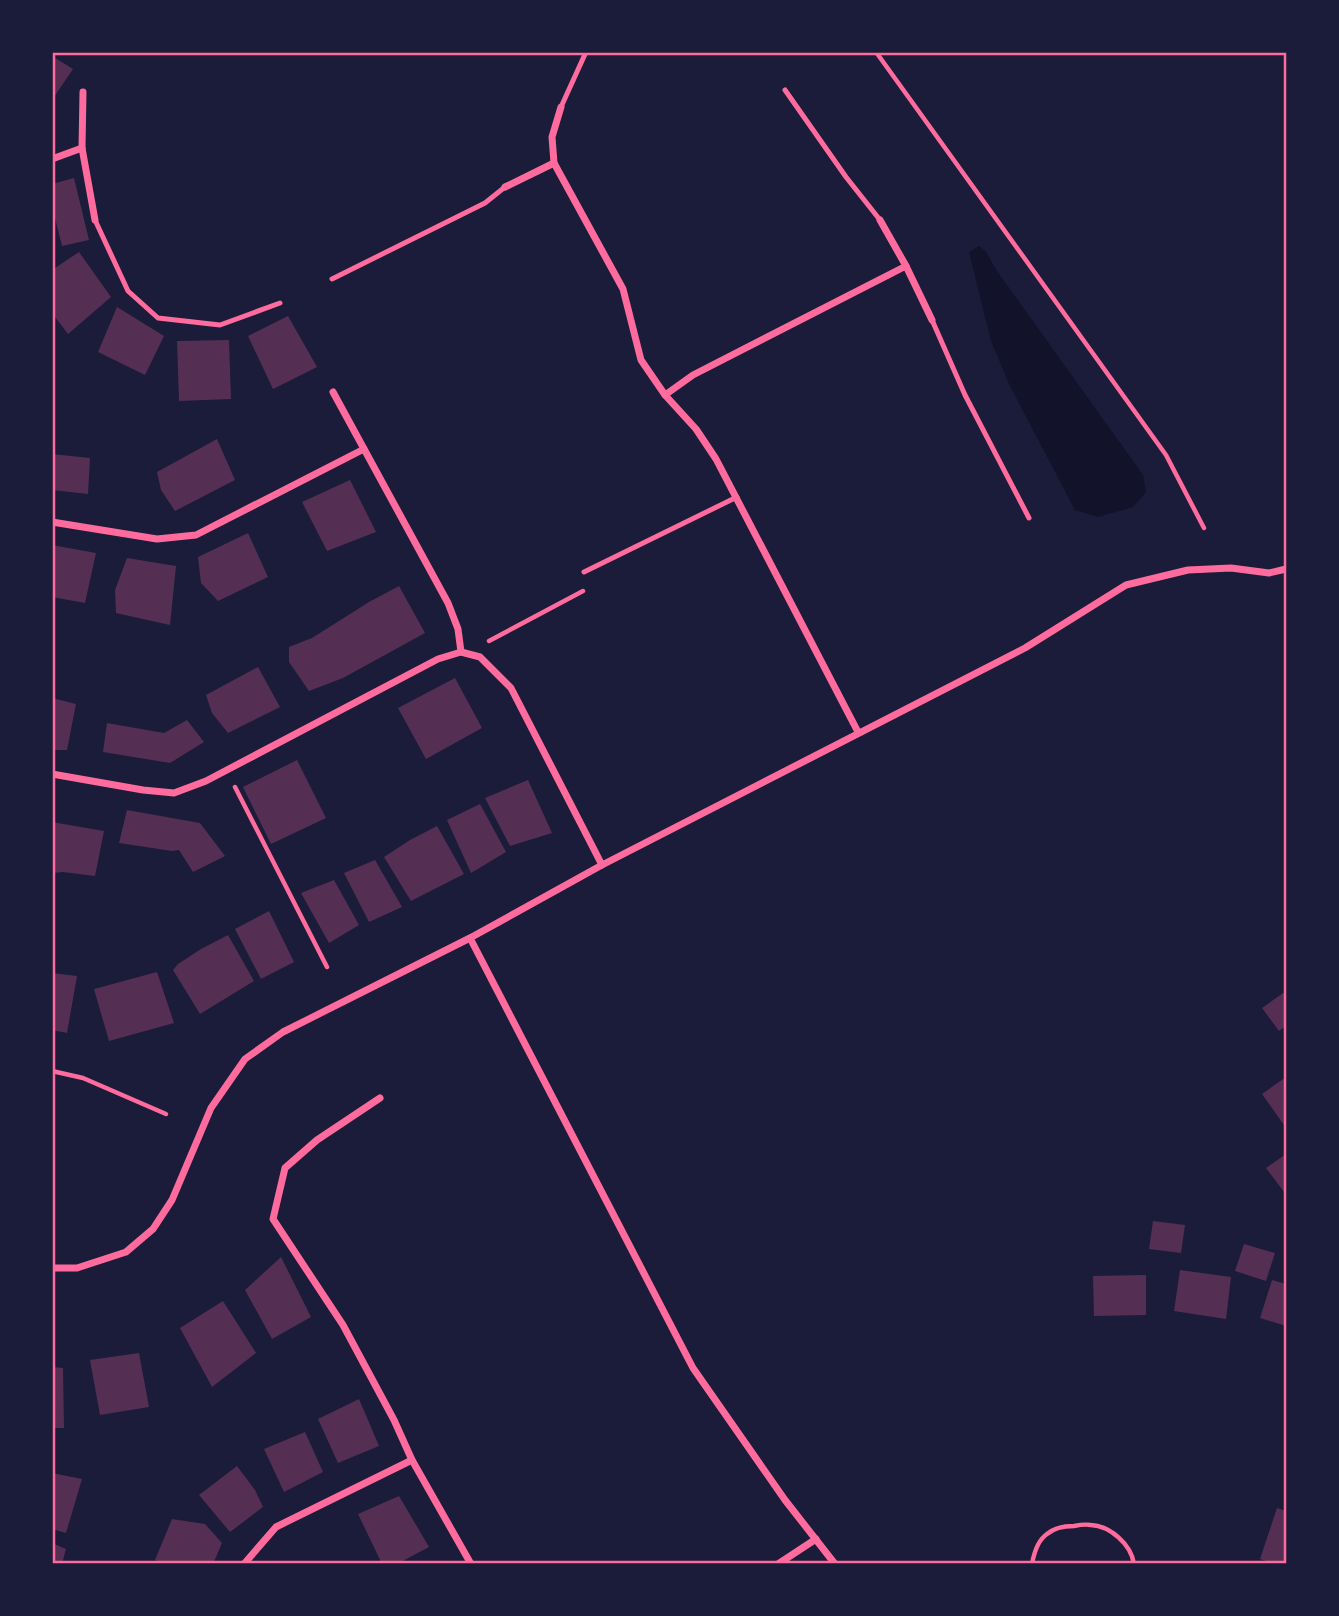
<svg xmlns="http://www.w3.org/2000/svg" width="1339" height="1616" viewBox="0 0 1339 1616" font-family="'Alegreya Sans',sans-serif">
<rect width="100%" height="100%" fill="#1b1b3a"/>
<polygon fill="#12122b" points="979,246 986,252 997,271 1143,475 1146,492 1133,507 1098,517 1075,510 1010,386 991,341 969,252"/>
<g fill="#542f53">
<polygon points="52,56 73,69 52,100"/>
<polygon points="74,178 89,240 62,246 54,214 52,214 52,184"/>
<polygon points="79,252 111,297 68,334 52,313 52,270"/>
<polygon points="117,307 164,336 145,375 98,352"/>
<polygon points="288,316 317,367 273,389 248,336"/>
<polygon points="229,340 231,399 179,401 177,341"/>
<polygon points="217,439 235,480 175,511 161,490 157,472"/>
<polygon points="52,454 90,458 88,494 52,490"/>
<polygon points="350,480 376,532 327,551 302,502"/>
<polygon points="248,533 268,577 218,601 201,583 198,557"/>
<polygon points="52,545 96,553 85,603 52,597"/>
<polygon points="127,558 176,566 170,625 116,613 115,590"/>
<polygon points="399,586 425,633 343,678 309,691 289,662 289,647 312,638 369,602"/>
<polygon points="258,667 280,707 228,733 212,713 206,695"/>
<polygon points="455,678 482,728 426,759 398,708"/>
<polygon points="52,698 76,704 67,750 52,750"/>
<polygon points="187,720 204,742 170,763 103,752 107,723 164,733"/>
<polygon points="297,760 326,818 271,844 243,787"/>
<polygon points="528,780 552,833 510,846 485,798"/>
<polygon points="480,804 506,852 471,873 447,820"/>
<polygon points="127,810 200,823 225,856 193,872 179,850 172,851 119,843"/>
<polygon points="52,822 104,831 95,876 63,872 52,873"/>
<polygon points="437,826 464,874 411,901 384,857 410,840"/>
<polygon points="375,860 402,907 369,922 344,873"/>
<polygon points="334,880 359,925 329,943 301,893"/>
<polygon points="269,911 294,962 261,979 235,929"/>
<polygon points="228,935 254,981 200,1014 173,970 178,964 201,949"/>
<polygon points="157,972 174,1023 109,1041 94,989"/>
<polygon points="52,973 77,976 67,1033 52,1030"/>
<polygon points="1286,991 1286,1026 1279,1031 1262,1008"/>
<polygon points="1286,1077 1286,1128 1262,1094"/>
<polygon points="1286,1154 1286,1191 1284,1192 1266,1168"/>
<polygon points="1153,1221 1185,1225 1181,1253 1149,1249"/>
<polygon points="1244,1244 1275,1253 1266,1281 1235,1271"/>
<polygon points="281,1257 311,1317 272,1339 245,1290"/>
<polygon points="1180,1270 1231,1277 1226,1319 1174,1311"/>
<polygon points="1146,1275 1146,1315 1094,1316 1093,1276"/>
<polygon points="1272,1280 1286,1284 1286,1326 1260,1318"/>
<polygon points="223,1301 256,1353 212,1387 180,1328"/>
<polygon points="139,1353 149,1407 100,1415 90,1360"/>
<polygon points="52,1367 63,1368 64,1428 52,1428"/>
<polygon points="359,1399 379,1446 338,1463 318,1419"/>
<polygon points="305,1432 323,1472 284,1492 264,1449"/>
<polygon points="237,1466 255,1490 263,1507 230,1532 199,1495"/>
<polygon points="52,1473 82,1479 66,1533 52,1529"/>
<polygon points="399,1496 429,1547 397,1564 382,1564 358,1514"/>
<polygon points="1277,1508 1286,1511 1286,1564 1275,1564 1260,1559"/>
<polygon points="172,1519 205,1524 222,1543 213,1564 167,1564 155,1560"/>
<polygon points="52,1543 66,1549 62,1564 52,1564"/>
</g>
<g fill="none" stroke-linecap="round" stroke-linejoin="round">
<g stroke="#ff6b9d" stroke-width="4.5">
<polyline points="876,52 1166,455 1204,528"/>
<polyline points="489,641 583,591"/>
<polyline points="235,787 327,967"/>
<polyline points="52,1071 83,1078 166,1114"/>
<path d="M1032,1564C1034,1553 1038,1540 1047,1534C1054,1528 1065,1526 1074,1526C1079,1525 1085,1524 1091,1525C1110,1526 1131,1544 1134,1564"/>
</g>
<g stroke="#ff6b9d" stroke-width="5">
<polyline points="785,90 846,177 880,220"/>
<polyline points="561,107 586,52"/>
<polyline points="95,220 128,291 158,318 220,325 280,303"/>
<polyline points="332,279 485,203 505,187"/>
<polyline points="932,320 965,395 1029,518"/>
<polyline points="584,572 737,497"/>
</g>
<g stroke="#ff6b9d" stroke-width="7">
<polyline points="83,92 82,148 95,220"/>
<polyline points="561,107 552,137 554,163 623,289 641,360 665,395 696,429 716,459 858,732"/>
<polyline points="52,159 82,148"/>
<polyline points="505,187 554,163"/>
<polyline points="880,220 906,266 932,320"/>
<polyline points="333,392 448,603 458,629 461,652"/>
<polyline points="665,395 693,375 906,266"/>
<polyline points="52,522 157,539 196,535 364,449"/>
<polyline points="52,774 143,790 174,793 206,781 438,659 461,652 480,657 511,688 602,865"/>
<polyline points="470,938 693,1368 785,1500 835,1564"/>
<polyline points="380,1098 317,1140 285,1168 273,1219 343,1325 394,1420 412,1460 471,1564"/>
<polyline points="52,1268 77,1268 126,1252 153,1229 172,1200 211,1108 245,1059 283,1032 470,938 602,865 1025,648 1126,585 1188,570 1231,568 1269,573 1286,569"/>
<polyline points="244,1564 276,1527 412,1460"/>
<polyline points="778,1564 816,1539"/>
</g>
</g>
<rect width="1339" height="1616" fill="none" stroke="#1b1b3a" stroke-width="108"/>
<rect x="54" y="54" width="1231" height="1508" fill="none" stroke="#ff6b9d" stroke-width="2.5"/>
</svg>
